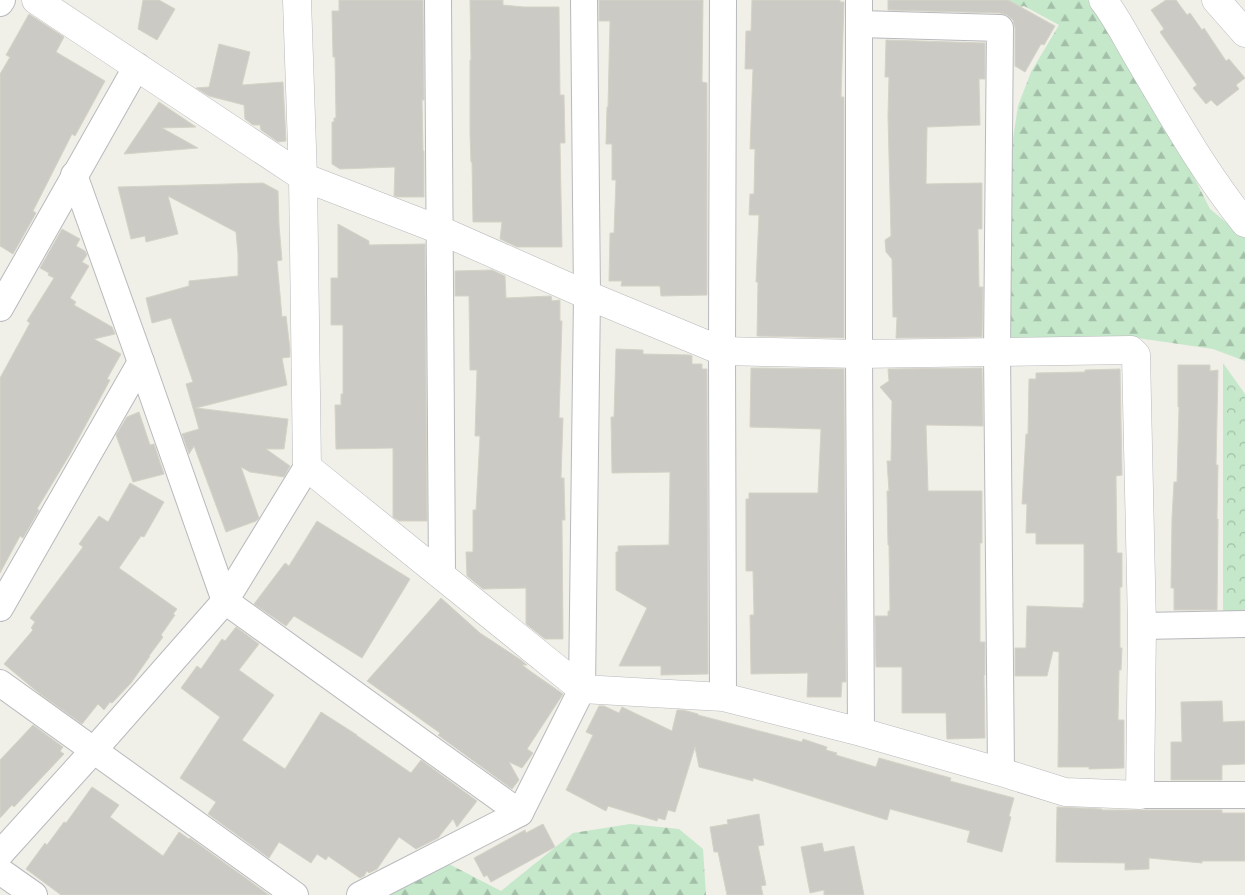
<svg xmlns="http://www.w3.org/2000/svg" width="1245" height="895" viewBox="0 0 1245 895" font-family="Quicksand,sans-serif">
<defs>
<pattern id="forest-firs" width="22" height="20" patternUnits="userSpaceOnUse" patternTransform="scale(1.25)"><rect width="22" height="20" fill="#c5e7ca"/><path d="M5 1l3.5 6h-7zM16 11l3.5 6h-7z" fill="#a3bfa8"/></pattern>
<pattern id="park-crowns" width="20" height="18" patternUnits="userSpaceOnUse" patternTransform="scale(1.25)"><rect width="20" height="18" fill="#c5e7ca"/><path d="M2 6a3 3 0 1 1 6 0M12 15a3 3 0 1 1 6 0" fill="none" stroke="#a3bfa8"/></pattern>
</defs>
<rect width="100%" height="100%" fill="#f0f0e8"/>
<g fill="url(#forest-firs)">
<polygon points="1007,0 1087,0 1094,5 1192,173 1210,209 1245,238 1245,361 1213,349 1131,337 1013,339 1005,330 1005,190 1018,106 1031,72 1059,25 1024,6 1008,10"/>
<polygon points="630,824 679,829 703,849 706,895 378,895 447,863 501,891 573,833"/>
</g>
<polygon fill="url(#park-crowns)" points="1223,363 1245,394 1245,613 1223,613"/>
<g fill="#cccac4" stroke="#d5d3c6">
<polygon points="143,0 159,0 175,9 157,40 138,29"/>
<polygon points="339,0 423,0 424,100 422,100 423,151 424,151 424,197 398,197 394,196 395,167 340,169 332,164 332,122 334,122 334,118 336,118 335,57 333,57 332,11 339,11"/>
<polygon points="470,0 503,0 503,5 524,7 559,7 560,95 564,95 565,143 560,143 562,247 517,247 500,239 502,222 473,222 472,162 471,162 470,133 470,60 471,60"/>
<polygon points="599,0 703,0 702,82 707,83 707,295 661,296 660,286 621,286 622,281 609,281 610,233 614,233 616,180 612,180 612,144 606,144 607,107 608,107 610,21 599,21"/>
<polygon points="752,0 840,0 840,2 844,2 841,97 844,97 844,338 757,336 758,282 756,282 759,215 749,215 750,194 754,194 755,149 750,149 753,69 745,69 746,31 751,31"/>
<polygon points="888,0 1008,0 1055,26 1044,45 1041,44 1025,72 1015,66 1015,28 1013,20 1007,15 1000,13 888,10"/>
<polygon points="1166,0 1176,0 1187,15 1190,13 1202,30 1204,28 1226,61 1229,59 1245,78 1236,85 1239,89 1217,106 1211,100 1206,104 1193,88 1197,85 1160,32 1164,29 1151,10"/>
<polygon points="29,14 64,37 56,52 105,81 75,136 72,134 33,211 36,213 13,254 0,246 0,74 10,57 6,55"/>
<polygon points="886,40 985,43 985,79 979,79 980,125 927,127 926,184 982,183 982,229 978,229 979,287 983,287 982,337 896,338 897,317 893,317 892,259 886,252 885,240 891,236 888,116 889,77 885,77"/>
<polygon points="219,44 250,52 242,85 283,82 286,141 278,142 261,130 260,125 253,125 245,119 244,105 209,96 196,88 209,87"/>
<polygon points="159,102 196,127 162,128 198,148 124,154"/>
<polygon points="263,183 278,191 279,225 282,260 277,261 282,317 286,316 290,349 290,357 282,358 287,385 196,408 288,419 284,449 266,449 290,466 284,477 250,472 241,467 259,518 256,521 226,532 194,446 189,454 182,434 199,429 186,384 193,382 171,318 152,323 146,298 189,286 189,281 238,276 238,254 236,232 168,196 178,234 146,242 145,236 131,239 118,187"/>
<polygon points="338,224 369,241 369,245 425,244 427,521 399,521 393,517 393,448 336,449 335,405 341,405 341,394 343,394 343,325 331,325 331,278 338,278"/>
<polygon points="62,229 80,239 76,246 85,251 87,255 82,262 89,266 70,298 76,302 74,305 112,327 115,334 94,339 121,354 107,379 110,380 70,454 37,509 39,510 23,538 20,536 0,573 0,378 30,323 27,321 54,278 48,275 49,273 40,268"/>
<polygon points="492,270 505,276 506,298 551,296 552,301 560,300 560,321 562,321 559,418 563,418 561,478 564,478 565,520 562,520 563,639 545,639 526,624 526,588 483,589 467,576 466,552 473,552 473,510 476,510 480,436 475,436 477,370 470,370 469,296 455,296 455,271"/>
<polygon points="616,349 643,350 643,354 690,355 692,356 692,364 702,364 702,369 707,369 708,674 661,675 661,666 619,666 647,608 616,590 616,552 618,552 618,546 669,545 670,472 612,473 611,417 614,417"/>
<polygon points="1178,365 1210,365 1210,371 1218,370 1216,465 1218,465 1217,519 1218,519 1217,610 1174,610 1174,588 1171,588 1172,518 1174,482 1177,482 1179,407 1178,407"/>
<polygon points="751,368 844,369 846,682 842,682 841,697 807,697 808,673 751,674 750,615 754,615 753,571 746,571 746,499 749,499 749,493 818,493 821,429 750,427"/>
<polygon points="982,368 983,426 926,425 928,491 982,491 982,543 980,543 980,642 985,642 985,675 984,675 985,738 947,739 946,713 902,713 902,667 876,667 875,616 888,616 888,611 890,611 889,545 888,545 887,491 889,491 887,461 891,461 892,401 880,387 889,381 888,369"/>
<polygon points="1120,369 1122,475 1116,476 1117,553 1122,553 1122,587 1120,587 1120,648 1122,648 1121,670 1119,670 1118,720 1124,720 1124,768 1089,769 1089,767 1058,767 1059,652 1053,651 1047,676 1015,676 1015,648 1026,648 1027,606 1083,608 1083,603 1084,603 1084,544 1036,544 1036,533 1026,533 1027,504 1022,504 1026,434 1028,434 1029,379 1036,379 1036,373 1085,372 1085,370"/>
<polygon points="139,412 150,445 154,444 164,474 133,482 116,435 127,417"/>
<polygon points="130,483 164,502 144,537 141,536 119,568 177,609 173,614 175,615 161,635 163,637 149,656 150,656 131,683 112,703 110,702 104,710 98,704 82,724 40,694 4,664 33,630 31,628 35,622 30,618 83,547 79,544 99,516 108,522"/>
<polygon points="317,521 410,579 362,658 294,616 286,626 254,604 285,563 289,566"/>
<polygon points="441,598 480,633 521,660 527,665 522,665 530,671 563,694 527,749 533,753 522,768 509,762 519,780 512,789 438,735 440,733 367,681"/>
<polygon points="236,627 259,644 239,670 274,695 242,740 285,769 321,712 357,735 356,735 411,773 421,760 477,801 457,827 453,819 438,838 416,849 399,837 377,869 369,873 367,871 364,876 360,878 328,856 326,860 317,854 311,863 279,842 269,858 208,814 216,802 180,778 220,717 181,688 197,666 201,669 222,639 225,641"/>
<polygon points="1222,701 1223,722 1245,721 1245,764 1222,765 1222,780 1171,780 1171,742 1182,742 1181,702"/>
<polygon points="599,706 604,706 619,713 622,707 672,731 677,710 683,710 698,714 698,715 802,742 803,739 827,747 826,750 837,753 836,755 876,767 879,758 951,778 950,781 1014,798 1009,816 1011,817 1002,852 967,842 970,831 890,809 887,820 753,778 753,781 699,767 695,747 675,812 668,810 665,820 658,818 657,821 608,806 606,811 566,790 593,735 586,732"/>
<polygon points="33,725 63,747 60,751 64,754 14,807 12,805 0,818 0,760"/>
<polygon points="92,787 119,805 110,817 163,856 179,832 189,839 190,838 269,895 61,895 26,869 45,843 47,845 64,822 66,823"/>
<polygon points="1057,807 1102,809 1102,810 1222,810 1222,813 1245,813 1245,861 1202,861 1202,863 1149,858 1149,869 1125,870 1125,863 1056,862"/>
<polygon points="759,814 764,845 758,846 766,885 761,886 763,895 727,895 718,852 714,852 710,827 728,824 727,820"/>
<polygon points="543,824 555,847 491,882 487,875 484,877 474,858 525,830 526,833"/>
<polygon points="822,843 824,852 854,846 864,895 824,895 824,890 810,893 801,847"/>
</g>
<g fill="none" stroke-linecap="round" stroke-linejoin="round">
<defs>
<g id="minor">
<polyline points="438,0 442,575"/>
<polyline points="859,0 859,354 861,732"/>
<polyline points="0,3 2,0"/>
<polyline points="859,24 1000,28 997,352 1001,772"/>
<polyline points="74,175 141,362 225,601 520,813"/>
<polyline points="0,308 137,66"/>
<polyline points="0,608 141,362"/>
<polyline points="1142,626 1245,624"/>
<polyline points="0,683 295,895"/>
<polyline points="723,697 722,351 723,0"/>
<polyline points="1140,795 1245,795"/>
<polyline points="0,854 94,750 225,601 307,467"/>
<polyline points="0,871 34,895"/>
<polyline points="360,895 520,813 582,689 587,295 584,0"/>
</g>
<g id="tertiary">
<polyline points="36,0 303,177 440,230 587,295 722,351 859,354 1131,350 1136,355 1142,626 1140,795 1065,792 1001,772 861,732 723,697 582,689 307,467 303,177 297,0"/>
<path d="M1103,0C1117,18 1127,39 1139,59C1172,115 1204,172 1245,223"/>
</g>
<polyline id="secondary" points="1216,0 1245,33"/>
</defs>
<use href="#minor" stroke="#b8b9bd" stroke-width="28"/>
<use href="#tertiary" stroke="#b8b9bd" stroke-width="29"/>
<use href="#secondary" stroke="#b9bac0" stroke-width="29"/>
<use href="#minor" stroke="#fff" stroke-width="26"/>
<use href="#tertiary" stroke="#fff" stroke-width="28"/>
<use href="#secondary" stroke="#fff" stroke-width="28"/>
</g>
</svg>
